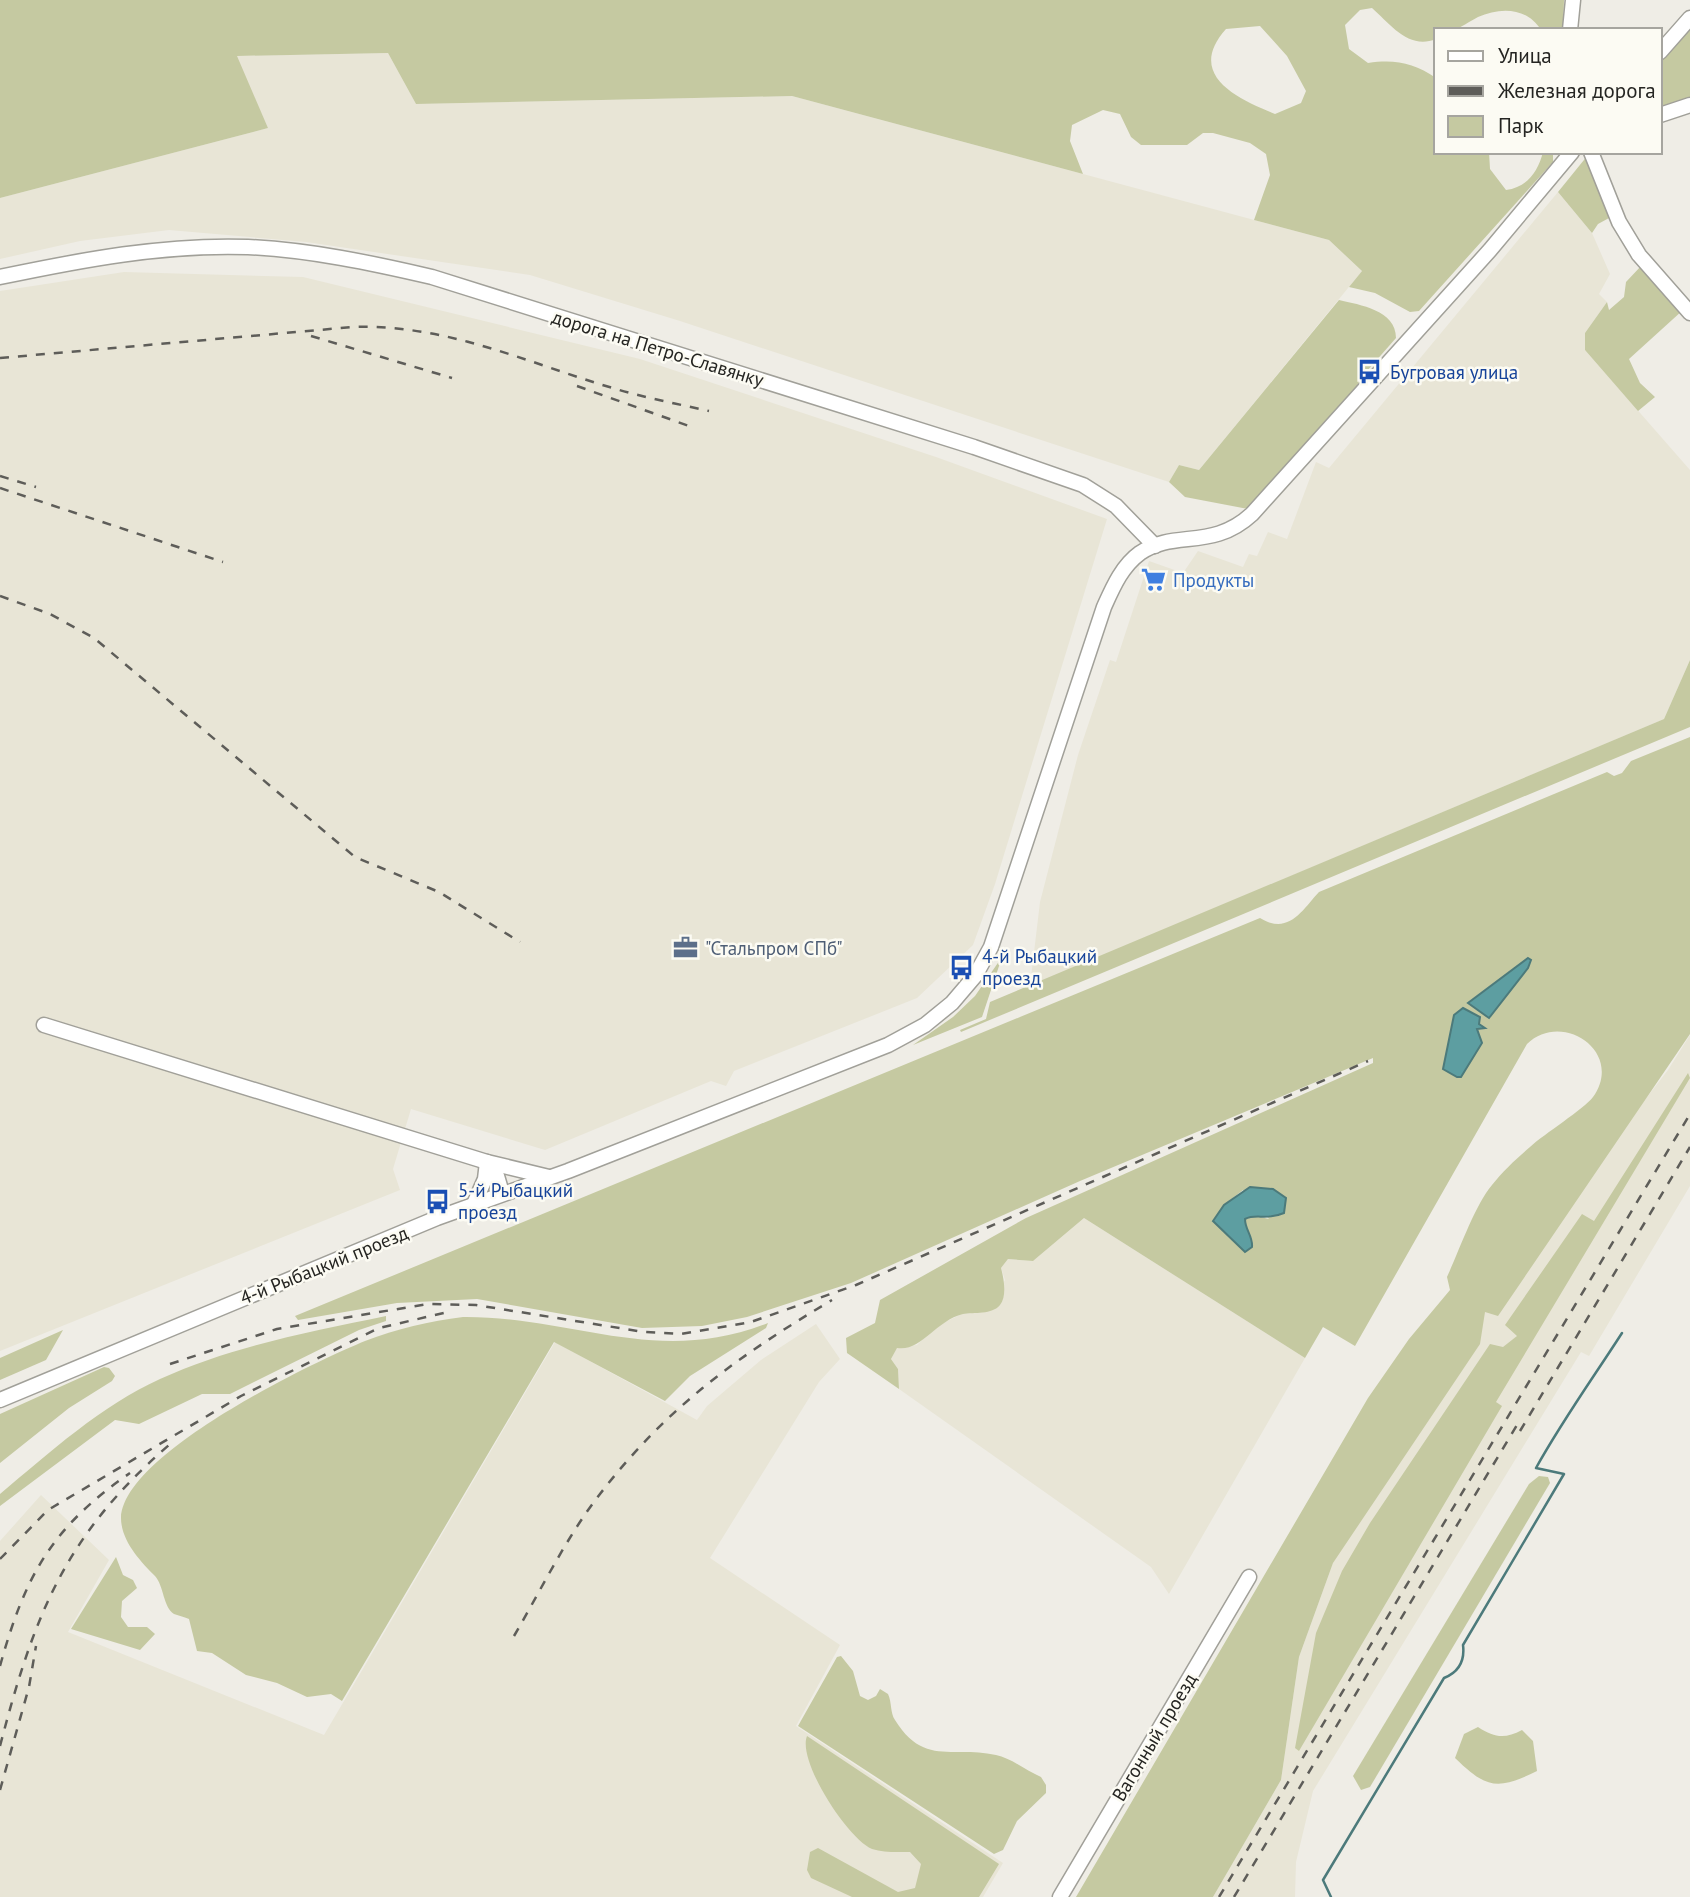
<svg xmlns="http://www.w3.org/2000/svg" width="1690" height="1897" viewBox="0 0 1690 1897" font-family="'PT Sans',sans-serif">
<rect width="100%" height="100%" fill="#efede6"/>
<g fill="#e8e5d6">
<polygon points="388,53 416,104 792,96 1329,240 1362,271 1199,470 1179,465 1169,482 680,321 530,275 306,242 169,230 80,241 0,259 0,198 268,128 236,56"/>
<polygon points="1558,192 1592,233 1610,274 1599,294 1607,302 1585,333 1585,350 1690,470 1690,660 1664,719 1030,986 1040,902 1078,755 1110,660 1116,662 1149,561 1183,573 1198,551 1243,567 1249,554 1257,556 1268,532 1287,539 1316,462 1329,468"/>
<polygon points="124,272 303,277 640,359 936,457 1107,519 995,884 973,945 917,998 734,1071 726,1086 711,1081 545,1150 411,1109 393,1169 400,1190 0,1351 0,291"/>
<polygon points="1690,1035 1690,1186 1589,1356 1581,1352 1313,1791 1296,1862 1295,1897 1213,1897 1281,1780 1299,1657 1333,1563 1466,1331 1668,1070"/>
<polygon points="1084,1218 1305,1358 1169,1594 1151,1567 899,1389 898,1369 891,1359 897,1347 917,1345 936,1326 962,1314 984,1312 1005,1280 1001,1268 1008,1259 1033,1261"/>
<polygon points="816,1324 840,1359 819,1382 710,1558 840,1645 796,1726 1003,1863 983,1897 0,1897 0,1541 41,1495 109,1560 68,1632 324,1735 555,1342 697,1420 707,1406 761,1360"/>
</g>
<g fill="#c5c9a1" fill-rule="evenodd">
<path d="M0,0H1564L1563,30H1541C1527,7 1500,7 1478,17C1470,21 1461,28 1453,30C1448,31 1441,30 1436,30V39C1409,50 1391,25 1372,8L1360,10L1345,25L1349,49L1368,63C1395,59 1414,63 1436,78V152H1489L1490,169L1506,190C1527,187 1538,172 1543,152H1553V162L1419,311L1410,312L1375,293L1349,287L1362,271L1329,240L1254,220L1270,175L1266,154L1250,143L1213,133H1203L1187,145H1141L1131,137L1120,114L1103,110L1072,125L1070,141L1083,174L792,96L416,104L388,53L237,56L268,128L0,198ZM1260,26L1287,56L1306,91L1301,103L1275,114C1238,99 1185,75 1226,29Z"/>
<polygon points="1690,26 1690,99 1660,108 1660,60"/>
<polygon points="1588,155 1618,226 1609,218 1598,224 1592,233 1558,192"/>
<polygon points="1642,265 1683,310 1629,359 1640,383 1655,397 1638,411 1585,350 1585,333 1607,302 1609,310 1624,297 1626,282"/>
<path d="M1339,300C1360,305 1396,310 1396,338L1360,379L1356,389L1248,509L1185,497L1169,482L1179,465L1199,470Z"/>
<polygon points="1690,660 1690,727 961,1032 960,1030 986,1019 990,1002 1664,719"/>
<path d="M1690,737V1034L1498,1316L1485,1312L1480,1344L1333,1563L1299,1657L1281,1780L1213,1897H1076L1368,1398L1409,1339L1450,1290L1447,1277C1459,1251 1475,1205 1492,1185C1503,1171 1517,1158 1530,1147C1544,1134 1584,1109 1593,1097C1625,1052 1562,1010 1527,1044L1355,1346L1323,1327L1305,1358L1084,1218L1033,1261L1008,1259L1001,1268C1004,1279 1007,1296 1000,1305C992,1315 974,1312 963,1314C935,1321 921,1352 897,1348L891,1359L898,1369L899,1389L847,1353L846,1338L875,1323L880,1300L1026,1218L1373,1063V1058L1080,1181L851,1283L747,1317L702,1326L642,1328L477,1299L397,1303L298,1320L295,1316L1260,918C1289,936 1303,909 1319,892L1607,772L1614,776L1622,773L1631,761ZM1517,966L1490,1018L1468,1003L1471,1000ZM1479,1024L1484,1029H1477L1482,1043L1454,1074L1448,1070ZM1243,1190L1269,1219L1252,1215L1245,1219V1227L1227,1235L1213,1221L1224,1205Z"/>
<polygon points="1002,957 982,1017 913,1045 953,1017 975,996"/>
<polygon points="1688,1073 1690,1078 1496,1402 1502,1406 1299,1751 1295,1748 1316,1633 1342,1571 1370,1523 1490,1344 1503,1347 1517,1336 1505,1325 1582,1214 1594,1221"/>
<path d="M386,1316V1321L359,1330L230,1394H202L139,1424L115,1420L0,1506V1494C49,1453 102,1405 160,1379C232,1346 310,1332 386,1316Z"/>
<path d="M463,1317C573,1316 656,1367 768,1323L766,1328L690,1376L665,1401L554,1342L342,1701L331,1694L307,1697L277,1683L246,1675L212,1653L197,1651L189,1619C185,1617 179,1616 174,1614C163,1607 164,1586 155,1576C141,1562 121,1541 121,1518C123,1454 311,1363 365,1341C396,1329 430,1321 463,1317Z"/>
<polygon points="63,1330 46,1360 0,1380 0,1358"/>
<polygon points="104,1367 109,1368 115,1376 112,1381 69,1408 0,1463 0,1414"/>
<polygon points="1539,1476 1548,1477 1550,1483 1370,1787 1361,1790 1353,1776 1529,1484"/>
<polygon points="116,1557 123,1575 133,1580 137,1588 122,1601 121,1617 128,1627 147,1627 155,1634 140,1650 71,1629"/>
<path d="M841,1656L853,1671L860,1696L868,1700L876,1696L880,1689L888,1694C892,1702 890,1713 895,1720C924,1767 953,1745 996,1755C1011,1758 1027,1771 1041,1777L1046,1785V1793L1017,1821L1003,1850L994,1854L798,1726L837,1657Z"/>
<path d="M1478,1727C1495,1738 1505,1739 1522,1730L1533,1741L1537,1771C1497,1791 1486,1788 1455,1758L1464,1734Z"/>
<path d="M807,1736L999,1864L979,1897H852L811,1878L807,1870L810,1852L818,1848L898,1892L915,1888L921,1864L910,1852C898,1852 884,1853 872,1849C848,1839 797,1761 807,1736Z"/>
</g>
<g fill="#5d9ea1" stroke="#4c7a7b" stroke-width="2">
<polygon points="1528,958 1531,960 1528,968 1489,1018 1468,1003"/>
<polygon points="1463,1008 1480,1017 1479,1024 1485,1028 1477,1029 1482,1043 1461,1077 1457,1077 1443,1069 1454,1015"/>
<path d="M1250,1187L1273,1189L1286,1198L1284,1213C1266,1221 1257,1213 1245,1219C1245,1230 1253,1236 1252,1247L1245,1252L1213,1221L1224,1205Z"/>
</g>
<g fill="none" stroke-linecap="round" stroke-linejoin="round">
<path stroke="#4c7a7b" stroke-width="2.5" d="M1331,1897L1323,1880L1444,1678C1459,1672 1465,1661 1463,1645L1564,1474L1536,1468C1562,1421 1593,1378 1622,1333"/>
<defs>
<g id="minor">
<polyline points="1570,30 1573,0"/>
<polyline points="1660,52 1690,18"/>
<polyline points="1660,115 1690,105"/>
<polyline points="1591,152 1619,222 1639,255 1690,313"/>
<path d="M0,277C81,260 165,244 248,247C310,250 372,263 432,277L974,447L1083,485L1116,506L1155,546"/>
<polyline points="44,1025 487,1162 497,1176 502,1193"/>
<polyline points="474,1204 485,1179 487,1162 549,1177"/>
<path d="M0,1400L437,1218L568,1171L888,1045L925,1025L952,1003L975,976L991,947L1104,607C1113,587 1122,566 1140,553C1175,529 1212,551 1252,514L1490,250L1572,152"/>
<polyline points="1060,1897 1249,1577"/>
</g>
</defs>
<use href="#minor" stroke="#a1a099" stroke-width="17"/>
<use href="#minor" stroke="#fff" stroke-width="14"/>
<g stroke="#5e5d59" stroke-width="2.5" stroke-dasharray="9 9" stroke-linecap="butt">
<polyline points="311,336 452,378"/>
<path d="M0,358L353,327C448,324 527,363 616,389C646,398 678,404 709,411"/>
<polyline points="577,386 689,426"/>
<polyline points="0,476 36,487"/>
<polyline points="0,488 223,562"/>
<polyline points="0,596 50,614 94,638 355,857 439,892 520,942"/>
<polyline points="170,1364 277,1329 428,1304 476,1305 644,1332 681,1334 751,1322 856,1285 1368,1061"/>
<polyline points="1520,1431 1690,1147"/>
<polyline points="0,1559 48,1510 241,1396 379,1328 448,1312"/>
<path d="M514,1636C541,1590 567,1536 600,1494C667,1407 738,1356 832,1300"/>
<path d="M0,1666C25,1576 51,1528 130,1473"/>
<path d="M0,1746C34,1616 64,1536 169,1445"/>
<polyline points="0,1790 29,1687 36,1646"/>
<polyline points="1219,1897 1690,1114"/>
<polyline points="1234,1897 1520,1420"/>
</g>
</g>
<defs>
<symbol id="bus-bare" viewBox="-9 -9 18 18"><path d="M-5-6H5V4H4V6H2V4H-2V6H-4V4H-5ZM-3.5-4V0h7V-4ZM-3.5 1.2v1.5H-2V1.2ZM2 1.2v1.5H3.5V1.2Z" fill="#1a4fb4" stroke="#fcfbf3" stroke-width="2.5" paint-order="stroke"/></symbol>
<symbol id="supermarket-bare" viewBox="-9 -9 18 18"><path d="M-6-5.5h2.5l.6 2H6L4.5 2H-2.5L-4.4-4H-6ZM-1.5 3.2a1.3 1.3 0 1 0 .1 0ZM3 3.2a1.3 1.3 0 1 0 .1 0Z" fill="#3f7fe0" stroke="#fcfbf3" stroke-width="2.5" paint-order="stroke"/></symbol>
<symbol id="office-bare" viewBox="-9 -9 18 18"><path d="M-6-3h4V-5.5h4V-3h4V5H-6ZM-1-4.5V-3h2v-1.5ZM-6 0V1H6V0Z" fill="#5c6f8a" stroke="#fcfbf3" stroke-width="2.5" paint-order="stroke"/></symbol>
</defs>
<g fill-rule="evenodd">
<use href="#bus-bare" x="1352" y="354" width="35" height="35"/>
<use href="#supermarket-bare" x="1136" y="562" width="35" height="35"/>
<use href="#office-bare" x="668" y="930" width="35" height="35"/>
<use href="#bus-bare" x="944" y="950" width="35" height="35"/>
<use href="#bus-bare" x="420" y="1184" width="35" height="35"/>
</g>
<g text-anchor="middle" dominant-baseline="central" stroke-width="5" stroke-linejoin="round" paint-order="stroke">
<g font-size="19" fill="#252522" stroke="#fcfbf3">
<text transform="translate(658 348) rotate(17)">дорога на Петро-Славянку</text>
<text transform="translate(324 1265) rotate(-22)">4-й Рыбацкий проезд</text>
<text transform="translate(1154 1737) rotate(-59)">Вагонный проезд</text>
</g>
<g font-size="19" fill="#164399" stroke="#fcfbf3" text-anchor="start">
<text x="1390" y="372">Бугровая улица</text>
<text x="982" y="956">4-й Рыбацкий<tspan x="982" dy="22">проезд</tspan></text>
<text x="458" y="1190">5-й Рыбацкий<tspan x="458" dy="22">проезд</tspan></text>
</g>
<g font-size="19" fill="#366cbe" stroke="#fcfbf3" text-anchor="start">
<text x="1173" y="580">Продукты</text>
</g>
<g font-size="19" fill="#4e5e75" stroke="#fcfbf3" text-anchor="start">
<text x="705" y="948">"Стальпром СПб"</text>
</g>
</g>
<rect x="1434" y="28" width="228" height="126" fill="#fcfbf3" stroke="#a6a59f" stroke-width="2"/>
<rect x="1448" y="51" width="35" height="10" fill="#ffffff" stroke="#a6a59f" stroke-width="2"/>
<text x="1498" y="63" font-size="21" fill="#252522">Улица</text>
<rect x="1448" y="86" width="35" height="10" fill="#5e5d59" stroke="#a6a59f" stroke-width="2"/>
<text x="1498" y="98" font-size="21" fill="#252522">Железная дорога</text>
<rect x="1448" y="116" width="35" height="21" fill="#c5c9a1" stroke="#a6a59f" stroke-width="2"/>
<text x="1498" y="133" font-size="21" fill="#252522">Парк</text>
</svg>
